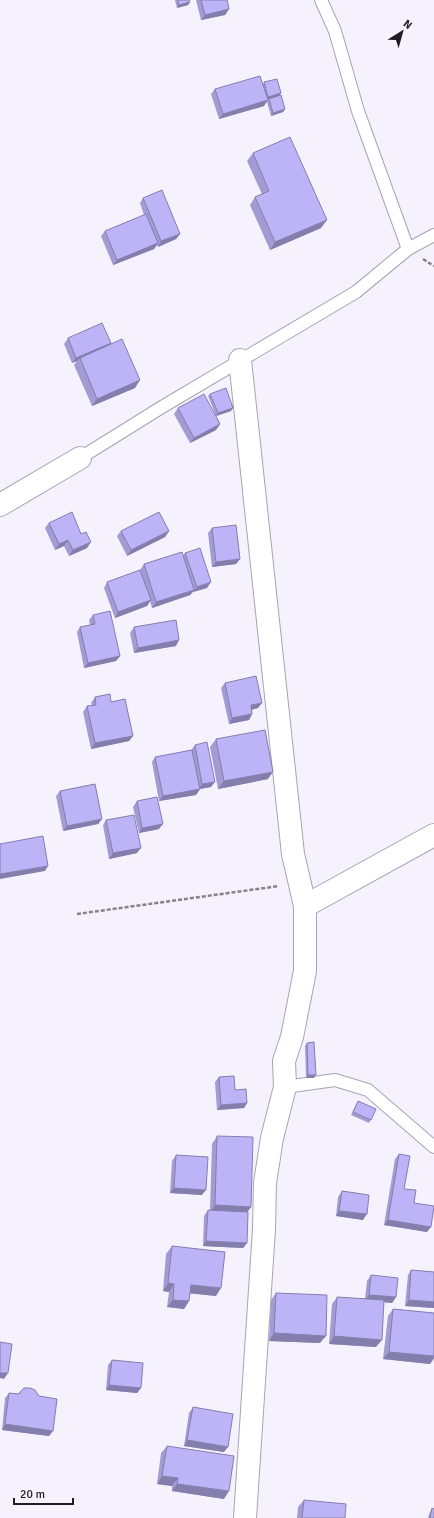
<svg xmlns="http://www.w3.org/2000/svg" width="434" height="1518" viewBox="0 0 434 1518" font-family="Signika,sans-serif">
<rect width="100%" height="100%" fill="#f5f2fe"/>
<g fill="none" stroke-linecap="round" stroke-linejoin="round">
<defs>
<g id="service">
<polyline points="321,0 335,31 358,111 408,249"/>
<polyline points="80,458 162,407 356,292 408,249 434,235"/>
<polyline points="285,1087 335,1080 368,1090 434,1147"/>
</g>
<g id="minor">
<polyline points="240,360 293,854 305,906 305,971 292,1037 284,1061 285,1087 272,1138 265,1183 264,1229 245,1518"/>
<polyline points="0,505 80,458"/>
<polyline points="305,906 434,835"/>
</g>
</defs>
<use href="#service" stroke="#a7a4b2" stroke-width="14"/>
<use href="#minor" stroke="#a7a4b2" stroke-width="24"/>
<g stroke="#84828a" stroke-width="2.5" stroke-dasharray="4 2" stroke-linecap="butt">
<polyline points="423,259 434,266"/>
<polyline points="77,914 279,886"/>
</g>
<use href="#service" stroke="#fff" stroke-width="12"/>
<use href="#minor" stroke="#fff" stroke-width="22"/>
</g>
<g fill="#a29bd4">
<polygon points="175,0 189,0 190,2 188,5 177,8"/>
<polygon points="196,0 227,0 229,9 225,15 201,20"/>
<polygon points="264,82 281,93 279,96 267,99 264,106 219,119 211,94 215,89 263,84"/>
<polygon points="269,99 285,109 283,112 271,116 267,102"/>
<polygon points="253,153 321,228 270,250 250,205 255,197 262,194 247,161"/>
<polygon points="143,198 180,234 176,239 158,247 157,245 154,249 113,265 101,236 105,231 144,215 140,203"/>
<polygon points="68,338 111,343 110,344 135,388 92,406 74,365 77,361 72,363 64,344"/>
<polygon points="210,394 231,411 216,416 220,424 216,430 190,443 174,414 178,408 216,416 208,396"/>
<polygon points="49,523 81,534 87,548 69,556 64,546 55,550 45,528"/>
<polygon points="212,528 240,559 236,564 212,567 208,533"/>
<polygon points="121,531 169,531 165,537 127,556 117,536"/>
<polygon points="185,553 207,588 193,592 190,595 152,608 150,601 147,606 115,618 104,588 107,582 140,570 144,564 183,556"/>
<polygon points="93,615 120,656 116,661 84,668 77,632 80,627 90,625 89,620"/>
<polygon points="134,627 176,646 134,653 130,633"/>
<polygon points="225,683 258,708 251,710 252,714 249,720 229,724 221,688"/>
<polygon points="95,697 111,702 133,736 129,741 91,749 83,712 87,706 92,705 91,703"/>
<polygon points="216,739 268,779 218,789 210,747"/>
<polygon points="195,745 211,787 200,789 196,795 159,801 152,762 155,757 191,750"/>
<polygon points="60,791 102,819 98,824 63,831 56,796"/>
<polygon points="137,801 159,829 139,833 133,807"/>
<polygon points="106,820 137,853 109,859 103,825"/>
<polygon points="307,1043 314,1078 306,1078 305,1046"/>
<polygon points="219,1077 235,1090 247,1103 244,1108 217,1110 215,1082"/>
<polygon points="358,1101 371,1120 369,1123 351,1115"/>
<polygon points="217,1136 251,1207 247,1212 247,1243 243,1248 203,1246 204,1216 208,1210 210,1210 212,1144"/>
<polygon points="399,1154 404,1189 427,1232 384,1225 395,1159"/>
<polygon points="176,1155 202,1195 170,1193 172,1161"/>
<polygon points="342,1191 363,1220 336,1216 338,1197"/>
<polygon points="172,1246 216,1296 190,1293 189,1301 184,1309 167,1307 169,1292 163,1291 166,1254"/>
<polygon points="411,1270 434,1272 434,1308 405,1306 408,1275"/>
<polygon points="371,1275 396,1297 392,1303 384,1302 376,1347 329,1344 332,1304 337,1297 365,1299 367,1281"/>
<polygon points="276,1293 320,1343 269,1341 271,1300"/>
<polygon points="393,1309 434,1313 434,1358 430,1364 383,1359 388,1316"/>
<polygon points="112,1360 141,1388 137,1393 106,1390 108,1365"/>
<polygon points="20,1392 49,1436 2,1430 5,1398 9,1393 18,1394"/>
<polygon points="193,1407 224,1452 184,1446 189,1413"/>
<polygon points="167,1446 224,1499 172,1491 172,1486 157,1484 161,1453"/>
<polygon points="304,1500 345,1518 297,1518 298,1507"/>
<polygon points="432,1508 434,1518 428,1518 429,1514"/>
</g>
<g fill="#847ead">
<polygon points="190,2 188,5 177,8 179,5"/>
<polygon points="229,9 225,15 201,20 205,15"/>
<polygon points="281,93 279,96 266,100 268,97"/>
<polygon points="268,100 264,106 219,119 223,114"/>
<polygon points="285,109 283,112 271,116 273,113"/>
<polygon points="327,220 321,228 270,250 275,242"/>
<polygon points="180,234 176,239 158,247 161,241"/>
<polygon points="158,243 154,249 113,265 117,260"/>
<polygon points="111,343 107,349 80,358 77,361 72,363 76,358"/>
<polygon points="140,380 135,388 92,406 97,399"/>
<polygon points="233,408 231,411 216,416 218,413"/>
<polygon points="220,424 216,430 190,443 194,438"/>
<polygon points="169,531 165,537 127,556 131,550"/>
<polygon points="68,540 64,546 55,550 59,544"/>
<polygon points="91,542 87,548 69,556 73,550"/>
<polygon points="240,559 236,564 212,567 216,562"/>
<polygon points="211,582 207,588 193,592 197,587"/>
<polygon points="194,590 190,595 152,608 156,602"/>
<polygon points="151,600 147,606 115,618 118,612"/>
<polygon points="179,640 176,646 134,653 138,648"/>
<polygon points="120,656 116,661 84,668 88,663"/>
<polygon points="262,703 258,708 247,711 251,705"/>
<polygon points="252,714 249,720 229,724 232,718"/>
<polygon points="133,736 129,741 91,749 95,743"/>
<polygon points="273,772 268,779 218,789 224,781"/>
<polygon points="215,782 211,787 200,789 196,795 159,801 163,796 199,789 202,784"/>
<polygon points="102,819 98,824 63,831 67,826"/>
<polygon points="163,824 159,829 139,833 142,828"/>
<polygon points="141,848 137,853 109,859 113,853"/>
<polygon points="48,866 45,871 0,879 0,874"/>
<polygon points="308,1075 316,1075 314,1078 306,1078"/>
<polygon points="247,1103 244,1108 217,1110 221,1105"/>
<polygon points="174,1188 206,1190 202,1195 170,1193"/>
<polygon points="215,1205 251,1207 246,1214 210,1213"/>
<polygon points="339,1211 367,1214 363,1220 336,1216"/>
<polygon points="388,1220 431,1227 427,1232 384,1225"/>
<polygon points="206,1241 247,1243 243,1248 203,1246"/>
<polygon points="168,1283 174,1284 169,1292 163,1291"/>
<polygon points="191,1285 221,1288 216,1296 186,1293"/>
<polygon points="369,1295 396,1297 392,1303 365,1300"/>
<polygon points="173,1300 189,1301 184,1309 167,1307"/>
<polygon points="409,1300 434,1302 434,1308 405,1306"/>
<polygon points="274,1333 326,1336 320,1343 269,1341"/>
<polygon points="334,1336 382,1340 376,1347 329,1344"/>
<polygon points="389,1352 434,1356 434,1358 430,1364 383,1359"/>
<polygon points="0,1373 8,1373 4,1379 0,1378"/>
<polygon points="109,1385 141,1388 137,1393 106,1390"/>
<polygon points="5,1424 53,1431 49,1436 2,1430"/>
<polygon points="187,1440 228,1447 224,1452 184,1446"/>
<polygon points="162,1476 178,1478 172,1486 157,1484"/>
<polygon points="177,1484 229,1491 224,1499 172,1491"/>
</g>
<g fill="#bcb4f7" stroke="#847ead">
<polygon points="178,0 189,0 190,2 179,5"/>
<polygon points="201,0 227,0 229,9 205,15"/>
<polygon points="260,76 268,100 223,114 215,89"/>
<polygon points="277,79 281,93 268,97 264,82"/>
<polygon points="281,95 285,109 273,113 269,99"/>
<polygon points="290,137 327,220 275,242 255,197 269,191 253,153"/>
<polygon points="162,190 180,234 161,241 143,198"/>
<polygon points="146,214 158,243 117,260 105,231"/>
<polygon points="102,323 111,343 76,358 68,338"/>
<polygon points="122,339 140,380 97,399 80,358"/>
<polygon points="226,388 233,408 218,413 210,394"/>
<polygon points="204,394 220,424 194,438 178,408"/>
<polygon points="72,512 81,534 86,532 91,542 73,550 68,540 59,544 49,523"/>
<polygon points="159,512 169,531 131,550 121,531"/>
<polygon points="236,525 240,559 216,562 212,528"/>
<polygon points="200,548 211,582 197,587 185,553"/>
<polygon points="182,552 194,590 156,602 144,564"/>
<polygon points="140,570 151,600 118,612 107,582"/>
<polygon points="110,611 120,656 88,663 80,627 95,624 93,615"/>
<polygon points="176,620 179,640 138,648 134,627"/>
<polygon points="256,676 262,703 251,705 252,714 232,718 225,683"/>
<polygon points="110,694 111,702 125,699 133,736 95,743 87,706 96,705 95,697"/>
<polygon points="265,730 273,772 224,781 216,739"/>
<polygon points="207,742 215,782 202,784 195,745"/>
<polygon points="192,750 200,789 163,796 155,757"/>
<polygon points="95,784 102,819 67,826 60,791"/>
<polygon points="157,797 163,824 142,828 137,801"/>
<polygon points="134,815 141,848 113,853 106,820"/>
<polygon points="43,836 48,866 0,874 0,844"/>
<polygon points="314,1042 316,1075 308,1075 307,1043"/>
<polygon points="234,1076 235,1090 246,1089 247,1103 221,1105 219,1077"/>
<polygon points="358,1101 376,1109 371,1120 353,1112"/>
<polygon points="217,1136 253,1137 251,1207 215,1205"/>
<polygon points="399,1154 410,1156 404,1189 416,1190 414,1203 434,1206 431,1227 388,1220"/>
<polygon points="176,1155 208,1157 206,1190 174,1188"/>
<polygon points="342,1191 369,1195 367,1214 339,1211"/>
<polygon points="208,1210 248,1212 247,1243 206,1241"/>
<polygon points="172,1246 225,1252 221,1288 191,1285 189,1301 173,1300 174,1284 168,1283"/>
<polygon points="411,1270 434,1272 434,1302 409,1300"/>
<polygon points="371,1275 398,1278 396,1297 369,1295"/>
<polygon points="276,1293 327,1295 326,1336 274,1333"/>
<polygon points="337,1297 384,1300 382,1340 334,1336"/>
<polygon points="393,1309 434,1313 434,1356 389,1352"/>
<polygon points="0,1342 12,1344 8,1373 0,1373"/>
<polygon points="112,1360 143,1363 141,1388 109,1385"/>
<polygon points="24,1388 30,1388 35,1390 39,1396 57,1399 53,1431 5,1424 9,1393 19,1394 20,1392"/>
<polygon points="193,1407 233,1414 228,1447 187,1440"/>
<polygon points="167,1446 234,1456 229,1491 177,1484 178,1478 162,1476"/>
<polygon points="304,1500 346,1504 345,1518 302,1518"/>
<polygon points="432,1508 434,1509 434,1518 430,1518"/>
</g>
<g transform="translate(402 32) rotate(37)" stroke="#f5f2fe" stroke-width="3" paint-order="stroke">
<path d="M0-3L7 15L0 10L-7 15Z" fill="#1f1e23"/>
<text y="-6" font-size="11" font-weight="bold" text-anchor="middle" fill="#1f1e23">N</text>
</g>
<path d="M14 1498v6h59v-6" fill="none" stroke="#1f1e23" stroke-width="2"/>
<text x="20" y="1498" font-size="12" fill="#1f1e23" stroke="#f5f2fe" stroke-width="3" paint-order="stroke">20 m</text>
</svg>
